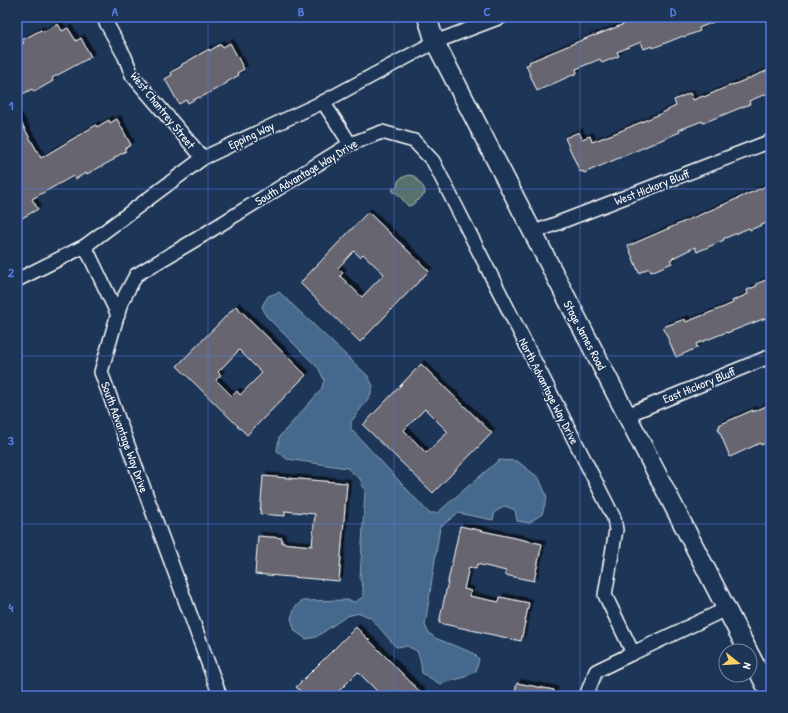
<svg xmlns="http://www.w3.org/2000/svg" width="788" height="713" viewBox="0 0 788 713" font-family="'Patrick Hand',sans-serif">
<defs>
<filter id="shadow"><feDropShadow dx="3.5" dy="-3.5" stdDeviation="0" flood-color="#0009"/></filter>
</defs>
<rect width="100%" height="100%" fill="#1d3557"/>
<filter id="ink" filterUnits="userSpaceOnUse"><feTurbulence type="fractalNoise" baseFrequency=".025" numOctaves="2"/><feDisplacementMap in="SourceGraphic" scale="8" xChannelSelector="R" yChannelSelector="G"/><feConvolveMatrix kernelMatrix="1 2 1 2 8 2 1 2 1" color-interpolation-filters="sRGB"/></filter>
<g filter="url(#ink)">
<polygon fill="#59716d" stroke="#acb8b6" points="409,175 414,176 424,188 425,194 412,205 408,206 397,193 392,192 393,188 397,188 398,181 401,178"/>
<polygon fill="#45698c" stroke="#8fa5ba" points="279,292 368,376 373,386 370,396 351,422 351,429 429,513 437,513 499,460 517,461 539,478 547,497 542,514 529,523 517,521 515,510 505,506 495,512 493,520 458,513 440,527 425,625 428,632 435,638 473,653 479,659 476,671 465,677 440,684 422,673 420,659 417,651 407,646 396,647 371,618 360,613 347,616 316,637 306,639 295,631 291,618 295,607 302,601 347,600 355,602 363,597 363,586 360,578 365,491 360,479 347,468 287,459 277,451 279,437 321,390 324,380 319,369 266,316 262,306 268,296"/>
<g fill="#666570" stroke="#fff" fill-rule="evenodd" filter="url(#shadow)">
<polygon points="642,17 725,17 699,28 700,31 684,37 683,36 653,48 652,46 644,49 641,42 617,52 619,56 602,63 600,59 576,69 577,73 537,91 526,65 530,64 529,62 594,35 594,36"/>
<polygon points="58,24 62,31 68,28 76,41 81,38 91,57 52,78 53,81 34,92 32,89 17,97 17,47 24,43 22,40 41,30 43,32"/>
<polygon points="230,43 244,69 237,73 239,75 227,82 227,83 200,98 199,97 188,103 186,100 179,104 165,79 172,75 171,72 182,66 181,65 209,49 209,51 221,44 223,47"/>
<polygon points="771,69 771,92 749,101 750,104 703,123 702,121 679,130 680,132 584,173 583,171 580,172 565,138 579,132 582,139 590,136 592,142 618,132 660,114 676,106 674,100 690,93 693,100 703,96 704,97 733,84 733,85"/>
<polygon points="17,115 41,158 96,125 97,127 109,120 110,123 117,119 131,145 124,149 126,151 114,158 115,159 87,174 86,173 75,179 73,176 32,199 38,209 17,221"/>
<polygon points="771,184 771,221 750,230 749,228 723,239 724,240 697,252 695,247 673,258 674,258 670,260 672,263 651,272 649,268 639,273 628,246"/>
<path d="M368,212L429,271L360,342L300,283ZM354,251L360,257L363,254L384,274L362,297L340,276L343,273L338,268Z"/>
<polygon points="771,278 771,316 727,333 727,332 696,344 697,348 676,357 663,327 685,319 686,322 724,307 733,303 732,301 748,294 747,290 757,286 756,284"/>
<path d="M236,306L306,375L247,435L177,366ZM239,350L262,373L240,395L237,391L232,396L216,380L221,375L218,372Z"/>
<path d="M421,364L492,433L433,493L363,425ZM425,409L448,432L426,453L404,430Z"/>
<polygon points="771,404 771,441 761,445 760,443 730,457 718,428 720,427 719,425 753,410 753,412"/>
<polygon points="263,476 347,483 339,581 255,574 258,536 282,538 282,543 312,546 315,514 285,511 285,516 260,514"/>
<polygon points="460,526 542,544 534,581 505,575 506,571 477,564 476,569 469,567 464,589 471,591 469,596 499,602 500,597 529,603 521,641 439,623"/>
<polygon points="356,627 393,664 424,696 382,696 358,672 334,696 306,696 296,687"/>
<polygon points="517,683 554,690 554,696 514,696"/>
</g>
<g fill="none" stroke-linecap="round" stroke-linejoin="round">
<defs>
<g id="street">
<polyline points="103,17 125,57 132,75 203,158"/>
<polyline points="323,102 340,128 350,144"/>
<polyline points="532,233 771,141"/>
<polyline points="85,246 118,315"/>
<polyline points="17,280 85,246 203,158 323,102 435,42 501,17"/>
<polyline points="627,415 771,356"/>
<polyline points="633,653 726,609"/>
<polyline points="220,696 192,619 101,372 121,303 136,275 200,237 350,144 382,132 414,141 433,161 614,518 616,530 605,595 633,653 596,671 586,696"/>
</g>
<g id="secondary">
<path d="M427,17L435,42C539,246 644,448 748,651"/>
<polyline points="750,655 771,696"/>
</g>
</defs>
<use href="#street" stroke="#fff" stroke-width="16"/>
<use href="#secondary" stroke="#fff" stroke-width="21"/>
<use href="#street" stroke="#1d3557" stroke-width="13"/>
<use href="#secondary" stroke="#1d3557" stroke-width="18"/>
</g>
</g>
<path fill="none" stroke="#567ae2" stroke-width="1" stroke-opacity="0.55" d="M208,17V696M394,17V696M580,17V696M17,189H771M17,356H771M17,524H771"/>
<g text-anchor="middle" dominant-baseline="central" stroke-width="3.5" stroke-linejoin="round" paint-order="stroke">
<g font-size="12" fill="#fff" stroke="#1d3557">
<text transform="translate(163 110) rotate(51)">West Chantrey Street</text>
<text transform="translate(251 135) rotate(-25)">Epping Way</text>
<text transform="translate(306 172) rotate(-31)">South Advantage Way Drive</text>
<text transform="translate(652 187) rotate(-21)">West Hickory Bluff</text>
<text transform="translate(585 335) rotate(62)">Stage James Road</text>
<text transform="translate(699 385) rotate(-22)">East Hickory Bluff</text>
<text transform="translate(549 391) rotate(63)">North Advantage Way Drive</text>
<text transform="translate(125 437) rotate(70)">South Advantage Way Drive</text>
</g>
</g>
<rect width="788" height="713" fill="none" stroke="#1d3557" stroke-width="44"/>
<g transform="translate(738 663) rotate(107)"><circle r="19" fill="#1d3557" stroke="#77869a"/>
<path d="M0-3L7 15L0 10L-7 15Z" fill="#ffd166"/>
<text y="-6" font-size="11" font-weight="bold" text-anchor="middle" fill="#ffffff">N</text>
</g>
<rect x="22" y="22" width="744" height="669" fill="none" stroke="#567ae2" stroke-width="1.5"/>
<g font-size="13" text-anchor="middle" font-weight="bold" fill="#567ae2">
<text x="115" y="16">A</text>
<text x="301" y="16">B</text>
<text x="487" y="16">C</text>
<text x="673" y="16">D</text>
<text x="11" y="110">1</text>
<text x="11" y="277">2</text>
<text x="11" y="445">3</text>
<text x="11" y="612">4</text>
</g>
</svg>
